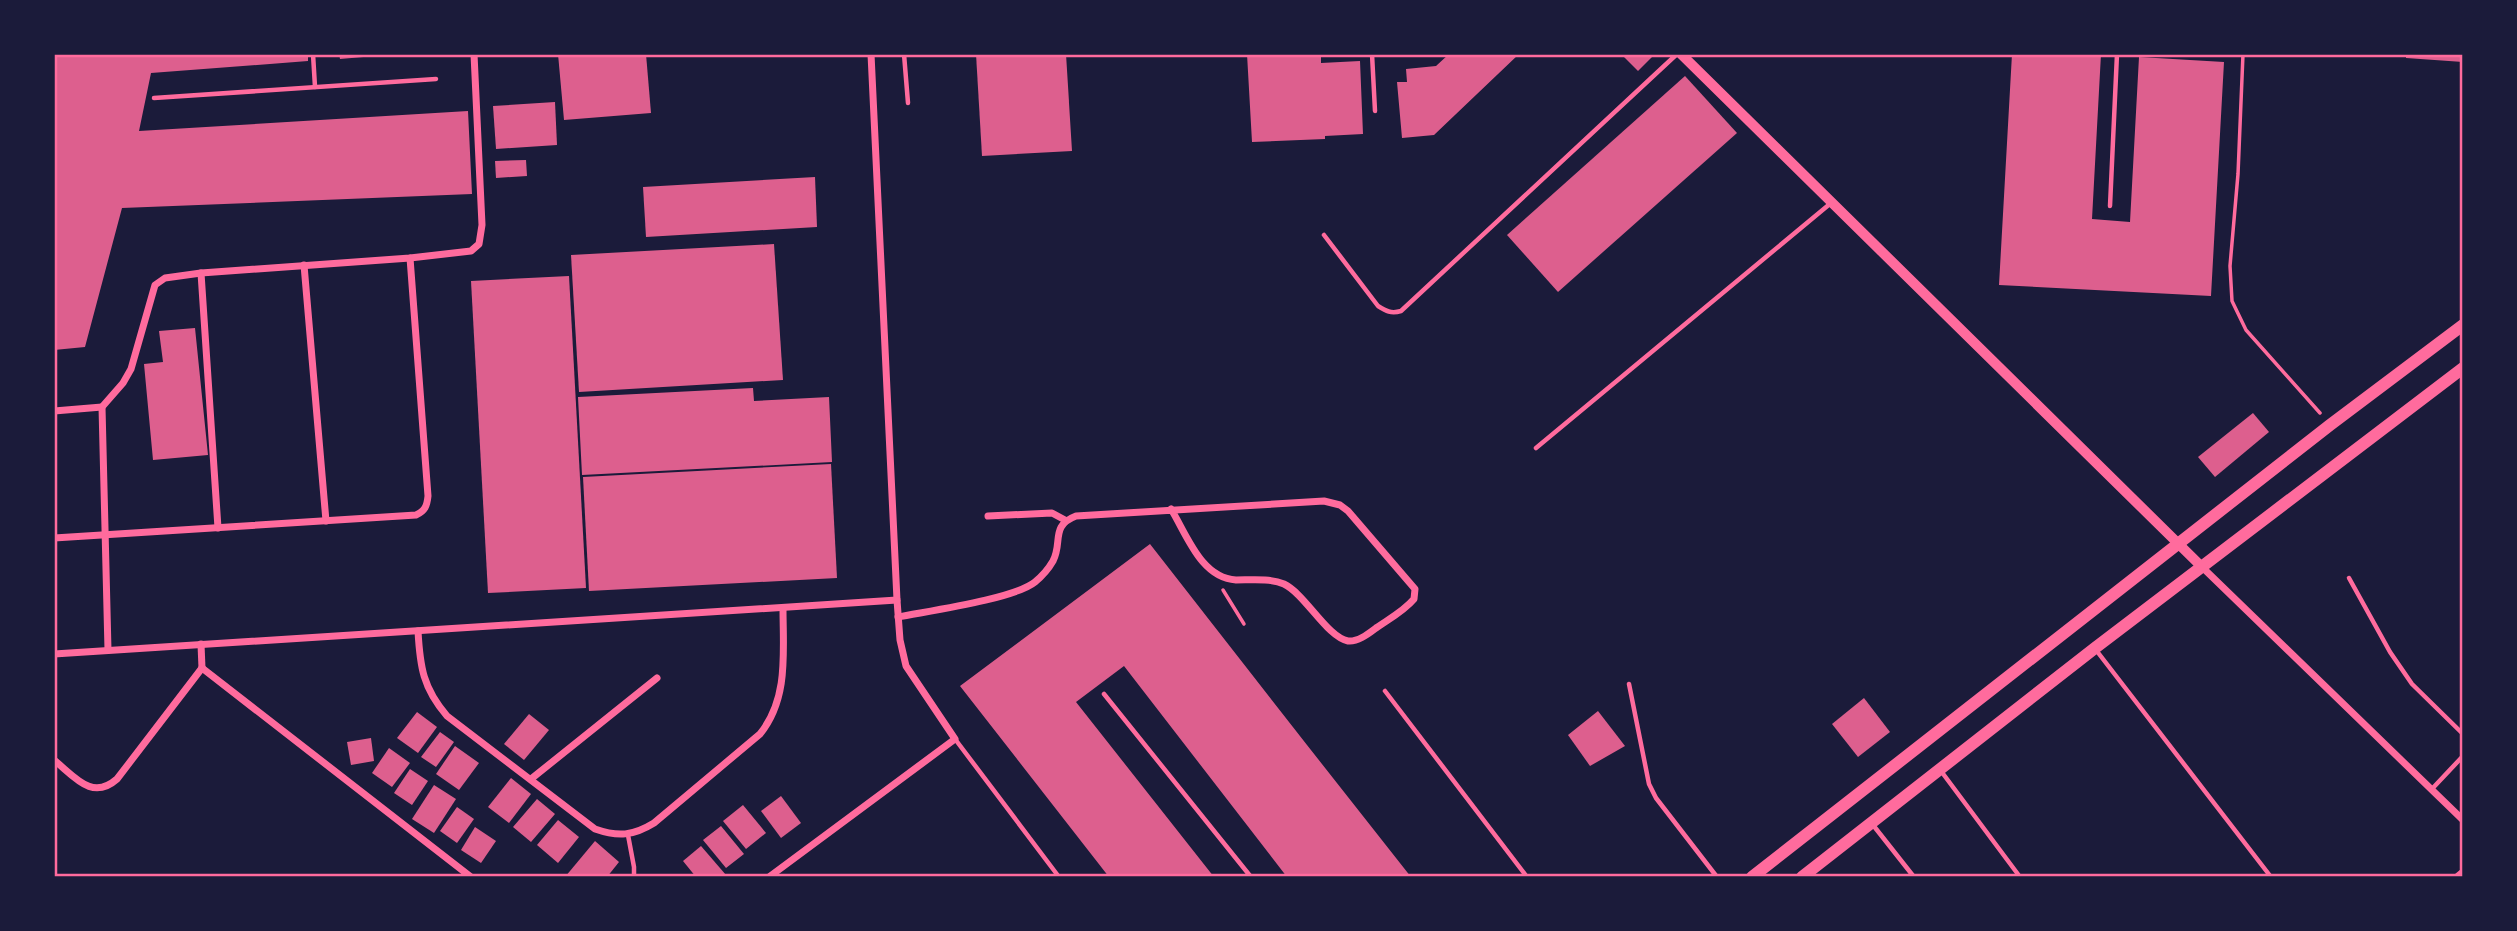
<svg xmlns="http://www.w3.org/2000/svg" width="2517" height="931" viewBox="0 0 2517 931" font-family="Inter,sans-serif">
<rect width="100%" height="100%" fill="#1b1b3a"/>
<g fill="#dd5f8e">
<polygon points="54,54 308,54 308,61 151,73 139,131 468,111 472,194 122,208 85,347 54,350"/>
<polygon points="339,54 375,54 375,56 340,59"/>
<polygon points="558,54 646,54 651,113 564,120"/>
<polygon points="976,54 1066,54 1072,151 982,156"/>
<polygon points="1247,54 1321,55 1321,63 1360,61 1363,134 1325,136 1325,139 1252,142"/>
<polygon points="1449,54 1519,54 1434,135 1402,138 1397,82 1407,82 1406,69 1436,66"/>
<polygon points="1621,54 1655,54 1638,71"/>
<polygon points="2012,54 2101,54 2092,219 2130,222 2139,57 2224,62 2211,296 1999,285"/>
<polygon points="2406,54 2463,54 2463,62 2406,58"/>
<polygon points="1685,76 1737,133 1558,292 1507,235"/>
<polygon points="555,102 557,145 496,149 493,106"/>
<polygon points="526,160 527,176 496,178 495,161"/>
<polygon points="815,177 817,227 646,237 643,187"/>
<polygon points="774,244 783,380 579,392 571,255"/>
<polygon points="569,276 586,588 488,593 471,281"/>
<polygon points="195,328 208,455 153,460 144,364 163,362 159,331"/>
<polygon points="753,388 754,401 829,397 832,462 582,475 578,397"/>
<polygon points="2253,413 2269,432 2215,477 2198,457"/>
<polygon points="831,464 837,578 589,591 583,477"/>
<polygon points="1150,544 1307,745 1411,877 1287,877 1124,666 1076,702 1214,877 1109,877 960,686"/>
<polygon points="1864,698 1890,732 1858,757 1832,724"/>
<polygon points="1598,711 1625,746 1590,766 1568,735"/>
<polygon points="417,712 437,727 418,753 397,738"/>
<polygon points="529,714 549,730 524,760 504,744"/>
<polygon points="440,732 454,742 436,767 421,757"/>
<polygon points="371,738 374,761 351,765 347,742"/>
<polygon points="455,746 479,763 459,790 436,774"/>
<polygon points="389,748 410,763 392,787 372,773"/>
<polygon points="410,769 428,781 412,805 394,793"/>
<polygon points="511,778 531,794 509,823 488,807"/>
<polygon points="434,785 456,799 434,833 412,819"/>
<polygon points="781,796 801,823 781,838 761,811"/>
<polygon points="537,799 555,814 531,842 513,827"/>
<polygon points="743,805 766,833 746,849 723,821"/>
<polygon points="457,807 474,819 457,843 440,831"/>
<polygon points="558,820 579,837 558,863 537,845"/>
<polygon points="721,826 744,854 726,868 703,840"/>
<polygon points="475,827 496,841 481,863 461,850"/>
<polygon points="595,841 619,862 607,877 565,877"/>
<polygon points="701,846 726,875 724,877 696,877 683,861"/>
</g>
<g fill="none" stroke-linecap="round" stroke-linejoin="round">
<g stroke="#ff6b9d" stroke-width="3.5">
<polyline points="2243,54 2238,174 2230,266 2232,301 2246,330 2320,413"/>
<polyline points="1223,590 1244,624"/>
</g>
<g stroke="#ff6b9d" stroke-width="4.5">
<polyline points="313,54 315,87"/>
<polyline points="904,54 908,103"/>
<polyline points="1372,54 1375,111"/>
<polyline points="154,98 436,79"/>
<polyline points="2110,206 2117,54"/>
<path d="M1324,235L1378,306C1386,311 1391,314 1401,311L1677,54"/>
<polyline points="1536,448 1831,203"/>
<polyline points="2349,578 2390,652 2412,684 2463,734"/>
<polyline points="2096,650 2271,877"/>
<polyline points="1629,684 1649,784 1656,798 1717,877"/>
<polyline points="1385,691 1527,877"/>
<polyline points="1104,694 1251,877"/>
<polyline points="955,739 1059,877"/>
<polyline points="1941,771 2020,877"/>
<polyline points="2431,790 2463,756"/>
<polyline points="1873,825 1914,877"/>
<polyline points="628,835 634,867 634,877"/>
</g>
<g stroke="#ff6b9d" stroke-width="7">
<polyline points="304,265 326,521"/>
<polyline points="201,273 218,528"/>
<polyline points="54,411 102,407"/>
<polyline points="988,516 1052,513 1065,520"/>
<path d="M54,538L416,515C425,511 427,506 428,496L410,258"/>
<polyline points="2202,567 2463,820"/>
<path d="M898,617C928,611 1014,599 1035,582C1041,577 1049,568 1053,561C1063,542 1050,526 1076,516L1324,501L1340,505L1348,511L1415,589L1414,599C1404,611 1389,619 1376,628C1368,634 1358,642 1348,641C1327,637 1305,594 1284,584C1270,578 1251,580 1236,580C1201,578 1187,535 1171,509"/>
<path d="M418,631C420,667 423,688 447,716L595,829C618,837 633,836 654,823L760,734C789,698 783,652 783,608"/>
<polyline points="201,644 202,668"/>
<polyline points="108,650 102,407 123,383 131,369 155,285 165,278 201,273 410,258 471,251 479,244 482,225 474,54"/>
<polyline points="54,654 897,600"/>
<polyline points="202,668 471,877"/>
<path d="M54,760C75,777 92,801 117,779L202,668"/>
<polyline points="531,779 657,678"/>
<polyline points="769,877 955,739 906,666 900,640 897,600 871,54"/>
<polyline points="2457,877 2463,872"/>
</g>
<polyline stroke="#ff6b9d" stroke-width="10" points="1681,54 2202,567"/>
<g stroke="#ff6b9d" stroke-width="12">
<polyline points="1752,877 2330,425 2463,325"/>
<polyline points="1802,877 2095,648 2463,368"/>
</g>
</g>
<rect width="2517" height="931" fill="none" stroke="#1b1b3a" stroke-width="112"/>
<rect x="56" y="56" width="2405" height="819" fill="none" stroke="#ff6b9d" stroke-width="2.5"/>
</svg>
